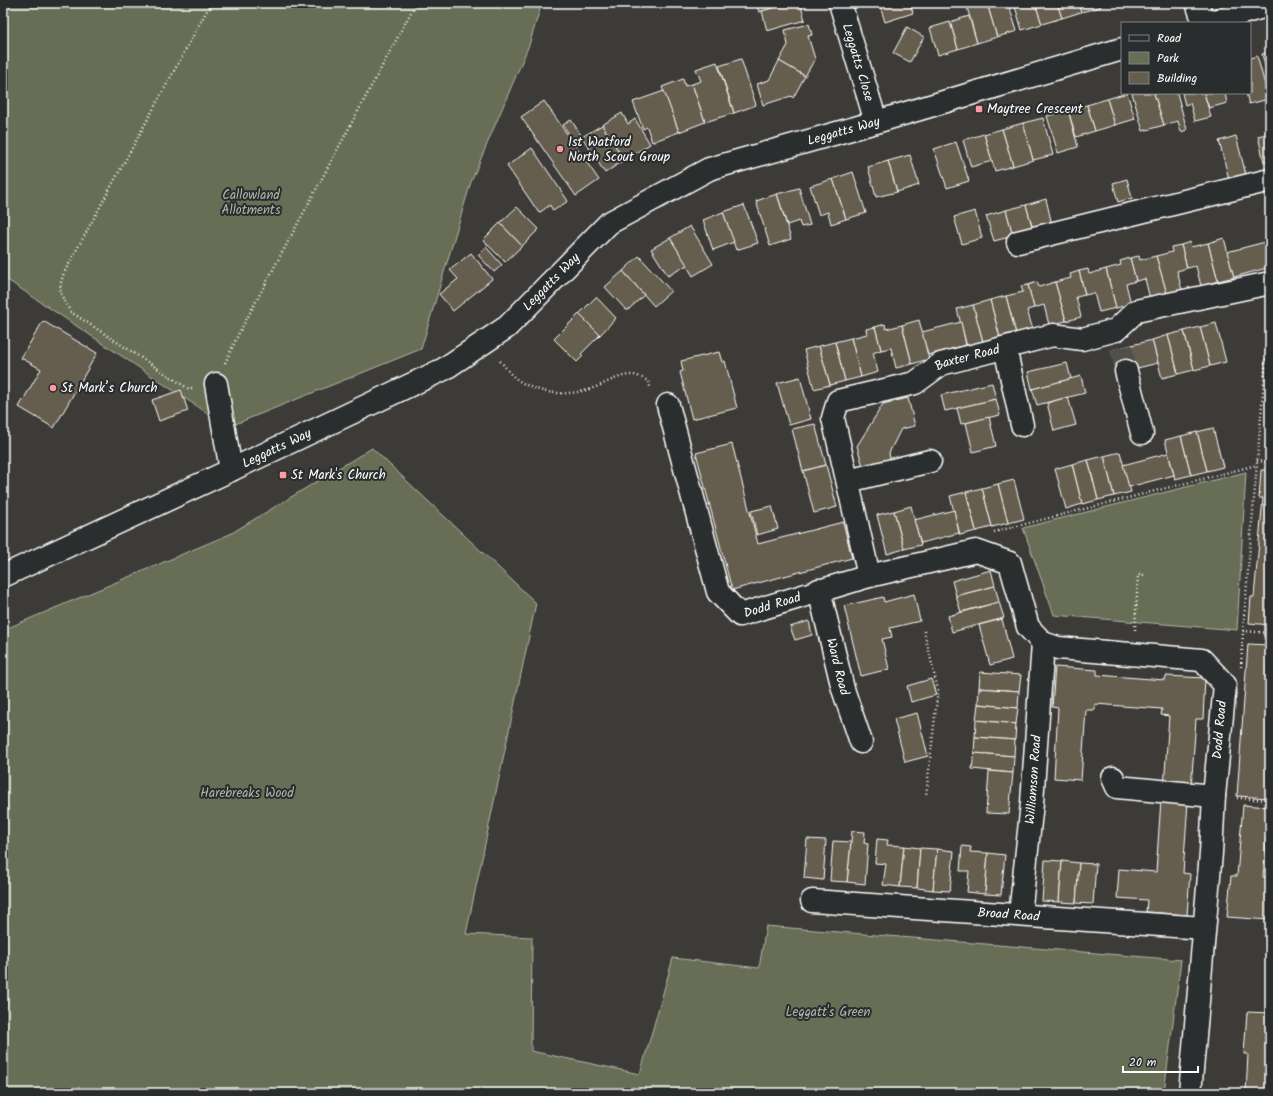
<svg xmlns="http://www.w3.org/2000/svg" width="1273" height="1096" viewBox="0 0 1273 1096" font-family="Kalam,sans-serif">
<rect width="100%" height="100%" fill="#3c3b38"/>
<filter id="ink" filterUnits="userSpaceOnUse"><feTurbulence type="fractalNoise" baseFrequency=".025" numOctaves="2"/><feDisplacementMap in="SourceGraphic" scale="8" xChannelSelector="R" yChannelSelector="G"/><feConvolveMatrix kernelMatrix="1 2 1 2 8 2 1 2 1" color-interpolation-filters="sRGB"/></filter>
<g filter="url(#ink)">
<g fill="#676e54" stroke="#b3b6aa">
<polygon points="3,3 542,3 529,45 471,182 421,349 228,427 3,277"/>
<polygon points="372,448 536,603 466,934 532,937 531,1051 640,1074 673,958 759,968 766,926 1181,960 1164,1093 3,1093 3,630 230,534"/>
<polygon points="1246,472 1237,630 1054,615 1023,528"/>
</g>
<g fill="#655d4e" stroke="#fff">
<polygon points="756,3 790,3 759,12"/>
<polygon points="790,3 800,3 805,20 767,31 762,11"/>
<polygon points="879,3 910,3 913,13 885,22"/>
<polygon points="980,3 987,3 997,37 977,43 967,7"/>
<polygon points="987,3 1008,3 1017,31 997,37"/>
<polygon points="1014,3 1035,3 1042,24 1022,30"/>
<polygon points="1035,3 1057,3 1062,18 1042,24"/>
<polygon points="1057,3 1078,3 1081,12 1062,18"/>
<polygon points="1078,3 1100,3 1101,7 1081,12"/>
<polygon points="969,16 977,43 958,49 950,22"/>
<polygon points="950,22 958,49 938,55 930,28"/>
<polygon points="809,24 812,35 808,36 815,59 805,76 779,61 788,45 785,30"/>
<polygon points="907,27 924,37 910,62 893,53"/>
<polygon points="1270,52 1270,85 1262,54"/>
<polygon points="1257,56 1269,99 1249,104 1246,93 1250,93 1250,58"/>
<polygon points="741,59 756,105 734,113 719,66"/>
<polygon points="779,61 805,76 793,98 791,96 763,105 757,84 769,80"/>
<polygon points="717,62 734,113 705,122 692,84 701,81 696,69"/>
<polygon points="683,79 685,86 692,84 705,122 679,132 662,87"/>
<polygon points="664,91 679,132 652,142 647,127 643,129 633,102"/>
<polygon points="1127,93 1135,119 1115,125 1107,99"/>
<polygon points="1132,93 1154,93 1164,125 1143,131"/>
<polygon points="1154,93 1177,93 1187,130 1181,132 1178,121 1164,125"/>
<polygon points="1182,93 1204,93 1211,117 1195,121 1190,103 1185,105"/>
<polygon points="1204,93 1225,93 1227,103 1209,108"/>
<polygon points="1107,99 1115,125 1095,131 1087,105"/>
<polygon points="544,101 599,180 576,196 521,117"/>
<polygon points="1087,105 1095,131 1076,137 1068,110"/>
<polygon points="1068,110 1078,147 1058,153 1047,116"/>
<polygon points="622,113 628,124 635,119 650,144 624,160 602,125"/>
<polygon points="1043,118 1053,155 1033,160 1023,123"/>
<polygon points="571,120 581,135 573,140 563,125"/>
<polygon points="1023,123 1033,160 1013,166 1002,129"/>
<polygon points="602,125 624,160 605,173 582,137"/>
<polygon points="1002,129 1013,166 995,171 984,134"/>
<polygon points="1270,133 1270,160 1264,162 1258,136"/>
<polygon points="984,134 992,161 971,167 963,140"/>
<polygon points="1236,136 1246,175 1229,179 1219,141"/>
<polygon points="956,142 969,181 947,188 934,149"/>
<polygon points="532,148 568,201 553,211 550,205 539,213 507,166"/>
<polygon points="910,155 919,185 897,192 888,161"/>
<polygon points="888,161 897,192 876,197 868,167"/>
<polygon points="853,172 866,213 846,219 833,179"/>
<polygon points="833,179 846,219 831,224 828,212 819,215 810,186"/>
<polygon points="1127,179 1132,198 1118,202 1113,183"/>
<polygon points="799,188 810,225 801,227 799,221 787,225 777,194"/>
<polygon points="777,194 791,239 770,246 756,201"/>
<polygon points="1046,199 1052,225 1033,230 1026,205"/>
<polygon points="744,205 758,243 736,250 723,212"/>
<polygon points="1026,205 1033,230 1013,236 1006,210"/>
<polygon points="517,207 539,229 522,246 500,223"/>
<polygon points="1006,210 1013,236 994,241 986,216"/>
<polygon points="975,211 982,238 962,244 954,217"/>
<polygon points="723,212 734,242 713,250 703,220"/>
<polygon points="500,223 522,246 505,262 483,240"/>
<polygon points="690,226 713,264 693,276 670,238"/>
<polygon points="670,238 687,265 668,276 651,249"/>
<polygon points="1224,238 1234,277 1218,281 1208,243"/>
<polygon points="1269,241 1270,267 1234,277 1227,252"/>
<polygon points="1190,242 1191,247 1208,243 1218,281 1201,286 1196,266 1187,268 1181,245"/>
<polygon points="1181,245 1187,268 1177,271 1182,290 1167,294 1156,256 1172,252 1171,247"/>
<polygon points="486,247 502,265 494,272 478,255"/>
<polygon points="471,253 492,279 453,311 439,294 458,279 450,270"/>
<polygon points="639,256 671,291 654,306 623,271"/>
<polygon points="1139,256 1140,260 1156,256 1167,294 1150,299 1145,279 1136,281 1130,258"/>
<polygon points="1130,258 1136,281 1126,284 1131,304 1116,308 1106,269 1121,265 1120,261"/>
<polygon points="1088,269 1089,274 1106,269 1116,308 1099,312 1094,293 1085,295 1079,271"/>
<polygon points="623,271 644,295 627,311 605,287"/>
<polygon points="1079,271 1085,295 1076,297 1081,317 1066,321 1055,282 1071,278 1070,274"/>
<polygon points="1037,282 1039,287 1055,282 1066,321 1049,325 1044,305 1034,308 1028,285"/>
<polygon points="1028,285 1034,308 1027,310 1033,330 1016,334 1006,296 1023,292 1021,286"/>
<polygon points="1006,296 1016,334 1000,338 990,300"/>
<polygon points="596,297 616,318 600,335 579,314"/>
<polygon points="990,300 1000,338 983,342 973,305"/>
<polygon points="973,305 983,342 967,347 957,309"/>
<polygon points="579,314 600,335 581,354 583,356 577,362 554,339"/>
<polygon points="919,320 929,359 912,364 902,325"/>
<polygon points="43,321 97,353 54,428 19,407 41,369 21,358"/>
<polygon points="961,322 966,345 928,355 922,332"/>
<polygon points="1216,323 1226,362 1210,366 1200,327"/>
<polygon points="885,324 886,329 902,325 912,364 896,368 891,348 881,350 875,327"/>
<polygon points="875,327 881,350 873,353 878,372 861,377 851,338 867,334 866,329"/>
<polygon points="1200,327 1210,366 1194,370 1184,331"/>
<polygon points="1184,331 1194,370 1178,374 1168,335"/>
<polygon points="1168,335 1178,374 1162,378 1152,340"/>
<polygon points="851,338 861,377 845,381 835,342"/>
<polygon points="1152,340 1158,363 1117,373 1111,350"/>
<polygon points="835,342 845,381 830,385 819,346"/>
<polygon points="819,346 830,385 814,389 804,350"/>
<polygon points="719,352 722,362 725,361 737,408 692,419 680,372 683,371 681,361"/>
<polygon points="1067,363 1071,379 1032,389 1028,372"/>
<polygon points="1081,376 1085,393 1037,405 1032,389"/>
<polygon points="800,377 811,419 789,425 777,383"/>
<polygon points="992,383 996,399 945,411 941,395"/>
<polygon points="181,390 188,411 159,421 152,400"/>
<polygon points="1068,397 1076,425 1054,431 1047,403"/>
<polygon points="908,398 915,426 901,429 889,453 891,463 864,470 857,446 883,404"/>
<polygon points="1270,398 1270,457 1265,456"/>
<polygon points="996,399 1000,415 961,424 957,408"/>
<polygon points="989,417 996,446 973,452 966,423"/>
<polygon points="815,424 826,465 803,471 792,429"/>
<polygon points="1213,428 1223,467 1207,471 1197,432"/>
<polygon points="1197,432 1207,471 1191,475 1181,436"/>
<polygon points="1181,436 1191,475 1175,479 1165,440"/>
<polygon points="732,444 758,544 843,522 852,558 732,590 696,453"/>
<polygon points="1120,452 1131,492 1114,496 1104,456"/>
<polygon points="1168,453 1174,475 1129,487 1123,465"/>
<polygon points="1104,456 1114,496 1098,500 1088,460"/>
<polygon points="1088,460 1098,500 1082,504 1072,464"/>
<polygon points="1072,464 1082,504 1066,509 1055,469"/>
<polygon points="826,465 837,507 814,513 803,471"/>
<polygon points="1261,470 1270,470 1270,625 1249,623 1251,597 1254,597 1263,498 1259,498"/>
<polygon points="1014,480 1024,519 1008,523 998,484"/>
<polygon points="998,484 1008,523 992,527 982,488"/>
<polygon points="982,488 992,527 976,531 966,492"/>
<polygon points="966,492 976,531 960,535 950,496"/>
<polygon points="772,506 778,529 757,535 751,511"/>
<polygon points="911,506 921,545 904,549 894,511"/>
<polygon points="954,510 959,533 921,543 914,520"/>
<polygon points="894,511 904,549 887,554 877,515"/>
<polygon points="991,570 995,586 956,596 952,581"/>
<polygon points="995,586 999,602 961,612 956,596"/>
<polygon points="914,594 920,621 890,628 892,637 882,639 889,669 861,676 844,606 883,597 884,602"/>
<polygon points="999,602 1004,618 952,632 948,616"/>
<polygon points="1002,619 1012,659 990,665 979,625"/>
<polygon points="809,621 812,635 795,640 790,627"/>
<polygon points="1248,644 1270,645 1270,798 1237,796"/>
<polygon points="1055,667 1097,670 1097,675 1165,680 1166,676 1205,678 1203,719 1196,719 1191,789 1164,787 1169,716 1161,715 1162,709 1095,704 1095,710 1086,710 1081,780 1054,778 1058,708 1052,707"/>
<polygon points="980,672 1021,675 1019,691 979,688"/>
<polygon points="931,679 936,695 911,702 907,686"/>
<polygon points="979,688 1019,691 1018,708 978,704"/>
<polygon points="978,704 1018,708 1016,724 976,720"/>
<polygon points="917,713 928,756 905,762 894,719"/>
<polygon points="976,720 1016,724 1015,740 975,737"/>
<polygon points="975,737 1015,740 1014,756 974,753"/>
<polygon points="974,753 1014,756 1013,773 972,769"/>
<polygon points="989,771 1013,773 1009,814 986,813"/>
<polygon points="1161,800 1188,802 1183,873 1190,874 1187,915 1146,912 1147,900 1117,898 1119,869 1156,872"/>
<polygon points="1243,805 1269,807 1263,877 1270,877 1269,920 1227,917 1231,876 1237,876"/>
<polygon points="852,831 865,832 864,843 868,844 865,884 847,882"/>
<polygon points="807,839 826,840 823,880 804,878"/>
<polygon points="877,839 888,840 887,845 904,846 900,887 883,885 886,864 875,863"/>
<polygon points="833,841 851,842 847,882 830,881"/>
<polygon points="904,846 920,848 917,888 900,887"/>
<polygon points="962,846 971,847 970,852 988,853 985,894 967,892 969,871 960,871"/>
<polygon points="920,848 937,849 933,890 917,888"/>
<polygon points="937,849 954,851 950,891 933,890"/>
<polygon points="988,853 1005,855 1001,895 985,894"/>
<polygon points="1045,860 1062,861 1059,902 1042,901"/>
<polygon points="1062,861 1079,863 1076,903 1059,902"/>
<polygon points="1079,863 1096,864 1093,904 1076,903"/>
<polygon points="1247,1012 1270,1013 1270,1093 1246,1093 1248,1054 1244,1054"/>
</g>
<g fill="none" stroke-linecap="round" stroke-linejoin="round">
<polyline stroke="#504f4c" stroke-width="22" stroke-dasharray="22 11" stroke-linecap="butt" points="1121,347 1126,371"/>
<defs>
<g id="minor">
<path id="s1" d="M840,3L876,122"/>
<polyline points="1197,3 1204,23"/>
<polyline points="1208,23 1270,5"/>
<polyline points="1018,242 1270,180"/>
<polyline points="1005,348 1022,425"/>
<polyline points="1126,371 1142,433"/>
<polyline points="216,384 231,470"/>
<path id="s2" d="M668,405L718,592L740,615L869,576L976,551L1010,563L1028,627L1043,643L1058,648L1202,660L1225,685L1214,796L1211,853L1190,1093"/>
<polyline points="848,481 930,461"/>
<path id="s3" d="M3,576L231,470L444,369L507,327L609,223L709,169L876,122L1122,49"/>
<path id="s4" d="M869,576L833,418L838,401L915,383L941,364L1053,335L1082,339L1116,330L1136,311L1270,283"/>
<path id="s5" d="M819,590L843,689L861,742"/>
<polyline points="1113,778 1117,787 1214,796"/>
<path id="s6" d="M812,901L1204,928"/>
<path id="s7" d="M1020,915L1032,803L1043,643"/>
</g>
</defs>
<use href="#minor" stroke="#fff" stroke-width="25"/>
<g stroke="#fff" stroke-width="2.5" stroke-dasharray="1 3" stroke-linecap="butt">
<polyline points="3,5 4,3"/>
<path d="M500,361C505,366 509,373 514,377C535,394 565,397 590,389C604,385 619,374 634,375C639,376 644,379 648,381L651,389"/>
<polyline points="225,363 238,335 416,3"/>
<path d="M192,388L189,389L71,312C61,296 57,291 64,273L211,3"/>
<polyline points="1257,461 1270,462"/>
<polyline points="994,532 1257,465"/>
<polyline points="1135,630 1138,575 1144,575"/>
<polyline points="924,631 938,690 926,796"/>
<polyline points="1243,631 1270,633"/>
<polyline points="1241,667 1243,631 1270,308"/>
<polyline points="1237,798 1270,800"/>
</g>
<use href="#minor" stroke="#2a2d2e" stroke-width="22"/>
</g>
</g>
<g fill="#ff9aa2" stroke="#2a2d2e" stroke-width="1.5">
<rect x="975" y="105" width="8" height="8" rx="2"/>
<circle cx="560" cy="149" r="4"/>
<circle cx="53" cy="388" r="4"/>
<rect x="279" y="471" width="8" height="8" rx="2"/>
</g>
<g text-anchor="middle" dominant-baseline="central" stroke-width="4" stroke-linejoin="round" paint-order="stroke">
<g font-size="13" fill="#fff" stroke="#2a2d2e">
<text stroke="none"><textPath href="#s1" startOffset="62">Leggatts Close</textPath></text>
<text stroke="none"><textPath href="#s3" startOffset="962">Leggatts Way</textPath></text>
<text stroke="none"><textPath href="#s3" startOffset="626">Leggatts Way</textPath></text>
<text stroke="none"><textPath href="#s4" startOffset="318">Baxter Road</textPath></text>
<text stroke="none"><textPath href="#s3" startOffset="302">Leggatts Way</textPath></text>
<text stroke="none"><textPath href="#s2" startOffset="259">Dodd Road</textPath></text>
<text stroke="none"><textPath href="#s5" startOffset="79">Ward Road</textPath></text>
<text transform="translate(1220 730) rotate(-85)">Dodd Road</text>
<text stroke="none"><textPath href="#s7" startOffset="136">Williamson Road</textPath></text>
<text stroke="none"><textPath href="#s6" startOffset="197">Broad Road</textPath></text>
</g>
<g font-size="13" fill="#fff" stroke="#2a2d2e" text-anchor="start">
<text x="987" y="109">Maytree Crescent</text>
<text x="568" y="142">1st Watford<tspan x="568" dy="15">North Scout Group</tspan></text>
<text x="61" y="388">St Mark’s Church</text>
<text x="291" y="475">St Mark's Church</text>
</g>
<g font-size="13" fill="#b3b6aa" stroke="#2a2d2e">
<text x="251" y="195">Callowland<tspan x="251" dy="15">Allotments</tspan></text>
<text x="247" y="793">Harebreaks Wood</text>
<text x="828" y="1012">Leggatt's Green</text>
</g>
</g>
<rect width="1273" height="1096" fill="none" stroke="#2a2d2e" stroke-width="16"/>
<rect x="8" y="8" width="1257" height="1080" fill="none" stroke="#fff" stroke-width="1.5" filter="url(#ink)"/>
<rect x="1121" y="22" width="130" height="72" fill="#2a2d2e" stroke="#7f8182"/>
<rect x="1129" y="35" width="20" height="6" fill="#2a2d2e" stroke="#7f8182"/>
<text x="1157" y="42" font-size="12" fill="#ffffff">Road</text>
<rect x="1129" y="52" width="20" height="12" fill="#676e54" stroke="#7f8182"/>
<text x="1157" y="62" font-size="12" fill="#ffffff">Park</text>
<rect x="1129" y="72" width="20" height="12" fill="#655d4e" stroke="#7f8182"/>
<text x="1157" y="82" font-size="12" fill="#ffffff">Building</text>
<path d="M1123 1066v6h75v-6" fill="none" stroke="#ffffff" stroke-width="2"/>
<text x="1129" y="1066" font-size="12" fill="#ffffff" stroke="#2a2d2e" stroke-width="3" paint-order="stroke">20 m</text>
</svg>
